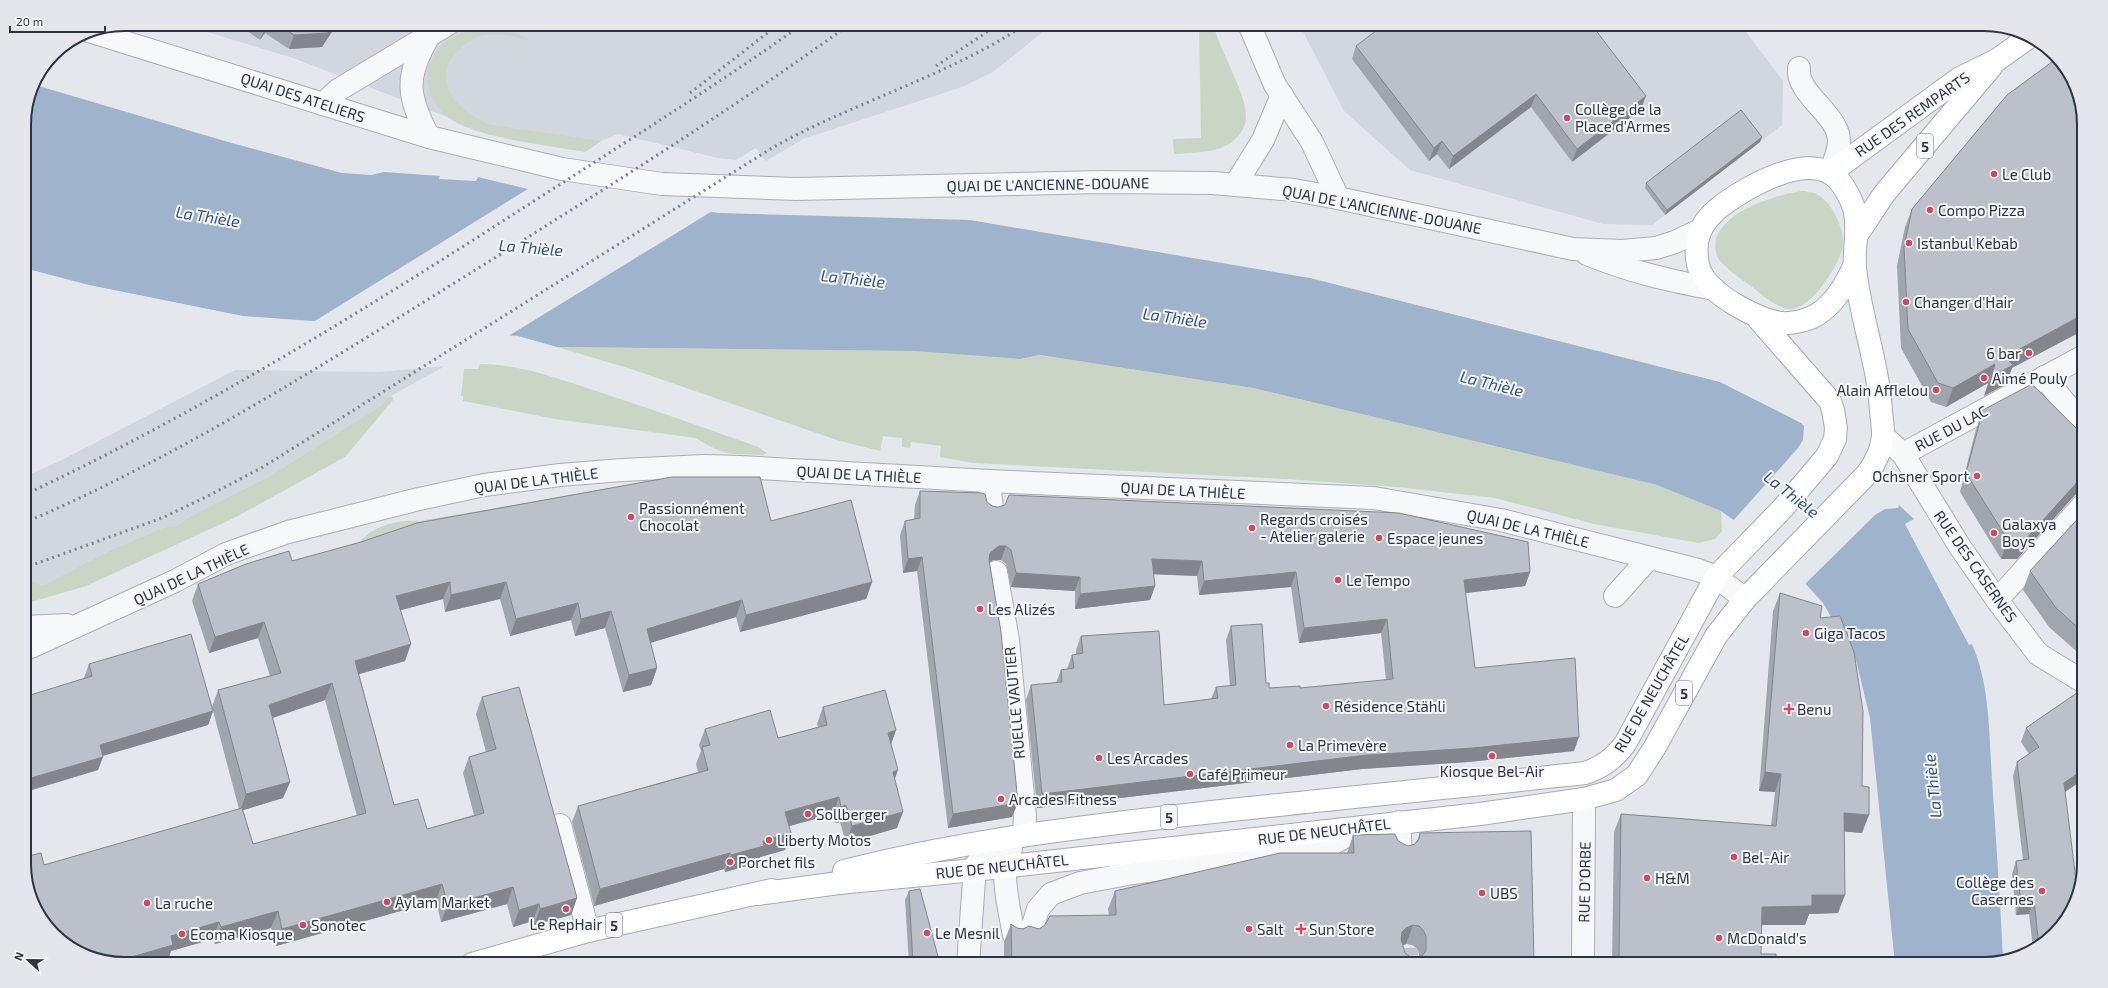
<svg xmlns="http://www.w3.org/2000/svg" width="2108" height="988" viewBox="0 0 2108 988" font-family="'Exo 2',sans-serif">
<rect width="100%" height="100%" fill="#e4e7ec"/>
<g fill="#d2d6de">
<polygon points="181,24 1053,24 993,72 962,87 803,139 766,161 756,148 736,160 718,158 618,134 601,141 585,152 460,122 293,58"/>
<polygon points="1299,24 1740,24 1783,81 1782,125 1652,225 1603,224 1410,170 1344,111"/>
<polygon points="445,366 387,398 382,405 268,477 187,518 176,526 162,528 111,550 43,585 31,581 24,584 24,477 62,460 235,370 380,372"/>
</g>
<g fill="#c9d6c5">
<path d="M1199,24H1213C1220,52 1246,91 1246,117C1246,134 1229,147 1214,150C1201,153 1187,153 1174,154L1173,139L1201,138Z"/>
<path d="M472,30L517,33L531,41C516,37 501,33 485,35C474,37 464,44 457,52C428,84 461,113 491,125L601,141L585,152C548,145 482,139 452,120C435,109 423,87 429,67C436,45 450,36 472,30Z"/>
<path d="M1804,191C1808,192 1814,192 1818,195C1833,203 1847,233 1842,250C1836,269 1808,316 1784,308C1772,304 1761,294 1751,286C1742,280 1721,265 1717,256C1703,216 1776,194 1804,191Z"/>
<polygon points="557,347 913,351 1020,359 1040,355 1253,388 1657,485 1721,511 1722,531 1715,539 1699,543 1594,524 1495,498 1397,487 1286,479 973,463 940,457 941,446 911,442 910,448 902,447 902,438 883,436 880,451 840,441 631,369"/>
<path d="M480,364C519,364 556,378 593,390C648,408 703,427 758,447L767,453L763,455C730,454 724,456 696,438L555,419L463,401V396H461L464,369H478Z"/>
<polygon points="392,396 393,400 345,457 234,518 86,586 24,604 24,584 31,581 43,585 111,550 162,528 176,526 187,518 268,477 382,405 387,398"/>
<path d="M555,498L556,506L357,544C373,526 395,519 419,521Z"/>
</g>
<path fill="#9fb4cc" d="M32,84L228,142L342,173L371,175L384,172L440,176L439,179L476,181L478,177L528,189L719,213L970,220L1310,278L1720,382L1801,423L1873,481L1914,519L1905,524L1969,645L1972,644C1990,685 1989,734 1992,779C1996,839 2000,898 2003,958L1985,964H1895L1870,718L1856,660L1823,603L1774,549L1721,511L1657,485L1253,388L1040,355L1020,359L913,351L557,347L518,336L243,316L89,285L24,268V117Z"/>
<g fill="#e4e7ec">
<polygon points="531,187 714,210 505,338 310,324"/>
<polygon points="1806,424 1874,479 1900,503 1898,508 1885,509 1875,515 1804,585 1773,551 1732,522 1798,448 1803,440 1804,425"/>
</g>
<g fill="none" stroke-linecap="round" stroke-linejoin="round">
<polyline stroke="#bfc3cb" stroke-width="22" stroke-dasharray="22 11" stroke-linecap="butt" points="1405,915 1407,956"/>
<defs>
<g id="minor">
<polyline points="1249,24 1275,85 1312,142 1338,198"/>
<polyline points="89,31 429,137 562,169 662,184 796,189 1101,182 1213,183 1294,190 1338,198 1573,249 1622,251 1656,248 1675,242 1700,230"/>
<path d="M1799,68C1796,95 1841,115 1839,143C1838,153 1833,164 1830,173"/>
<polyline points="323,104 338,90 448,24"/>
<path d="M429,137C406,95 405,76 430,34"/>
<polyline points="1235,185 1263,140 1282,95"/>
<path d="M1587,254C1631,272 1667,280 1714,289"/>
<polyline points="2044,377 2084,426"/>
<polyline points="1883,436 1903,454 1960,547 1997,600 2038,654 2084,682"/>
<polyline points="1903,454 2084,356"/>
<polyline points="989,481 992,509"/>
<polyline points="996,572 1008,640 1025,817 1024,834"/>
<polyline points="1615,596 1649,558"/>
<polyline points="1997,600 2084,504"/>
<polyline points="24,627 67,625"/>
<polyline points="24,650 175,581 226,554 288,532 419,499 484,485 560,475 622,470 704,466 740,467 989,481 1374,498 1501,520 1698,570 1716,577 1745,599"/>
<polyline points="1399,822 1401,852"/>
<polyline points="560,825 588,931"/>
<path d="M1011,849C998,868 1010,912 1014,935"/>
<polyline points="1030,935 1038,909 1051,894 1080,883 1133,873 1257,855 1327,847 1362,827"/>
<polyline points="968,964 975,866 986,852 996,844 1010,838"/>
<polyline points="1583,964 1584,799"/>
</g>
<g id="major">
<polyline points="1830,173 1960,78 1997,60 2029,37"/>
<polyline points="1857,235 1884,194 1991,67"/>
<path d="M844,871C945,845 1048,831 1151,819C1296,802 1441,789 1585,773C1603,767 1613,759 1625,744L1716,577L1783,508L1827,456L1835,439L1836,428L1833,410L1830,401L1755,315"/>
<path d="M758,894L839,883L974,870L1480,814L1584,799L1616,790L1637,775L1655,747L1716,636L1745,599L1867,474C1875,464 1882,449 1883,435C1883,427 1882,419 1881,411C1878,362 1860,316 1855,268C1853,248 1860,230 1854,208C1850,196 1841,179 1830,173C1806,160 1771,176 1749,188C1728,200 1701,216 1697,242C1696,253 1696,263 1701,273C1713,296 1756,319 1781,323C1792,324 1809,320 1818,314C1835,303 1846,284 1854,266"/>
<polyline points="472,964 588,931 772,890"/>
</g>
</defs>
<use href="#minor" stroke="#a9aeb7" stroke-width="24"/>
<use href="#major" stroke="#a3abb8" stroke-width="24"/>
<use href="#minor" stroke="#f7f8fa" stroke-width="22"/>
<use href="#major" stroke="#fff" stroke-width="22"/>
<g stroke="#7d8696" stroke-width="3" stroke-dasharray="2 4" stroke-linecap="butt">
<polyline points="936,66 999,24"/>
<polyline points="690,93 779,24"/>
<path d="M24,495C186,419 338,326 489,230C594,162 701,96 803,24"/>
<path d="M24,523C176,458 316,369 456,282C589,199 723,116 850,24"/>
<path d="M24,568L162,518L210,495L263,467L772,148C853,102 949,76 1026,24"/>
</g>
</g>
<g fill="#a1a5ae" fill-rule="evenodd">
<polygon points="237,24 337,24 322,47 289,49 265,33 260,40"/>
<polygon points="1356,46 1641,109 1572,162 1531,107 1449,169 1437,154 1429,161 1352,59"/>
<polygon points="1762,137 1760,142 1665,215 1645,188 1646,183"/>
<polygon points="1912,209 2012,368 2006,384 1984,396 1988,383 1946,407 1931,402 1901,348 1897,266 1905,227"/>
<polygon points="1983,410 2075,495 2017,559 2001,559 1960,492 1976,429"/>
<polygon points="920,491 987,502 992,506 998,507 1530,572 1525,586 1465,593 1475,668 1574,751 1468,762 1362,769 1037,808 1026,700 1031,685 1056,683 1061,670 1067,669 1072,655 1076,654 1076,650 1081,636 1164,705 1211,699 1216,687 1230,686 1226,640 1231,626 1269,688 1300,688 1386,680 1381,633 1299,643 1291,587 1199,595 1197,576 1153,574 1155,586 1150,600 1075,609 1075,591 1011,587 1006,564 1001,560 993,560 989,563 1012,817 948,828 917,571 903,573 900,535 905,521 914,519 915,505"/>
<polygon points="2084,512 2084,658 2049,627 2023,590 2030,571"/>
<path d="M771,521L872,582L866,599L740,632L736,617L650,643L657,668L651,685L623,692L605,628L575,636L571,620L510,636L500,599L445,612L443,599L401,610L405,661L359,674L394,805L427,829L474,815L463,773L469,757L486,752L476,714L482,697L577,898L571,915L534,925L533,921L513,927L507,904L441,922L436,901L276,946L271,928L215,944L213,939L171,951L167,962L159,964H124L44,865L239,809L212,707L218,690L270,676L258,638L209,653L192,601L198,584L292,561ZM325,700L357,816L253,844L243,810L283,798L290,782L273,718Z"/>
<polygon points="1780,593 1820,618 1862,833 1844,831 1838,913 1809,914 1805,925 1761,925 1761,954 1776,964 1612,964 1614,832 1621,814 1771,826 1775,792 1759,791 1773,611"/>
<polygon points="89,664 213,711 208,725 103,756 98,770 26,792 24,697 84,679 84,678"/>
<polygon points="2084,688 2084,779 2065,792 2040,947 2033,949 2029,914 2016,915 2012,874 2016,861 2023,860 2013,776 2017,762 2029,754 2021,742 2026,728"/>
<polygon points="823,707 896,730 891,744 895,780 897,828 846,843 840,822 835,823 833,814 789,826 785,850 760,857 758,863 725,872 724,869 594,906 572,822 578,806 698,772 696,764 701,751 699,745 705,729 778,738 818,727 817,724"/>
<path d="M1420,833L1534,964H1004V942L1011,924L1017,928L1039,929L1109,915L1108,909L1115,891L1347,853L1353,835L1408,846L1415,844L1417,841ZM1406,944L1412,945L1417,948L1419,954V957L1416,958L1410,957L1405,953L1403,945Z"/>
<polygon points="909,891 940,964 909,964 905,900"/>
</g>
<g fill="#83868d">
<polygon points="267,24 268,24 265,33 260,40"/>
<polygon points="333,24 337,24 322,47 289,49 294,35"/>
<polygon points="1536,94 1531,107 1449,169 1453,156"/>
<polygon points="1646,96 1641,109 1572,162 1577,149"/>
<polygon points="1762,137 1760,142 1665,215 1667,210"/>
<polygon points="1442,141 1437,154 1429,161 1434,148"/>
<polygon points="2084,314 2084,330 2012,368 2006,384 1984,396 1991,377 2005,357"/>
<polygon points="1995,364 1988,383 1946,407 1953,388"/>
<polygon points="2084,476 2084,492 2075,495 2017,559 2001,559 2008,540 2082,477"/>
<polygon points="999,546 1006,546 1001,560 993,560 984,567 990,553"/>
<polygon points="922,557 917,571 903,573 908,559"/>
<polygon points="1152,559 1202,561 1197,576 1147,574"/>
<polygon points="1296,572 1291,587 1199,595 1204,581"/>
<polygon points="1530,572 1525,586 1458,594 1464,580"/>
<polygon points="1016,573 1080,577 1075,591 1011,587"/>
<polygon points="450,582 443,599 390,613 396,596"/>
<polygon points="506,582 500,599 445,612 451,595"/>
<polygon points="872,582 866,599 740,632 746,615"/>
<polygon points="1155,586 1150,600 1075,609 1080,594"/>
<polygon points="742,600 736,617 640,646 647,629"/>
<polygon points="578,603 571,620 510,636 516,619"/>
<polygon points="611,611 605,628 575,636 581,619"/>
<polygon points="1387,619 1381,633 1299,643 1304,628"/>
<polygon points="264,622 258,638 209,653 215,637"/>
<polygon points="411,644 405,661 349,677 355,661"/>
<polygon points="657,668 651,685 623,692 629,675"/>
<polygon points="332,683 325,700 263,721 269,705"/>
<polygon points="213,711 208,725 95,758 100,745"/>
<polygon points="896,730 890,747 888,733"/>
<polygon points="1579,737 1574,751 1468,762 1362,769 1037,808 1042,794 1367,755"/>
<polygon points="103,757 98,770 24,792 24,780"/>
<polygon points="2084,769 2084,779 2059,796 2064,783"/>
<polygon points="898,770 892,787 893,772"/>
<polygon points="1765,772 1781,774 1775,792 1759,791"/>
<polygon points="290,782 283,798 240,811 246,794"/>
<polygon points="839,797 833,814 779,829 785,812"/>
<polygon points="29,802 24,814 24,803"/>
<polygon points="1018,803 1012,817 948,828 953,814"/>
<polygon points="846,805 840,822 835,823 841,807"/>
<polygon points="903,812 897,828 846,843 852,826"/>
<polygon points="1844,813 1869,815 1862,833 1837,831"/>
<polygon points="791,833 785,850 760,857 758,863 725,872 731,855 763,841"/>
<polygon points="730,853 724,869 594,906 600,889"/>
<polygon points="442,884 436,901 276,946 282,929"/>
<polygon points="513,887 507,904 441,922 448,905"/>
<polygon points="1812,895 1845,895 1838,913 1809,914 1805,925 1755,925 1762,907"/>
<polygon points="577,898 571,915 534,925 540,909"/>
<polygon points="2034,900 2029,914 2016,915 2021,902"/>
<polygon points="539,904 533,921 513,927 519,910"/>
<polygon points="278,911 271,928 215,944 221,927"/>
<polygon points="219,922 213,939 171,951 167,962 159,964 124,964 114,962 171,936"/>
<polygon points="1413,925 1406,944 1399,946 1402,932 1406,928"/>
<polygon points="1619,957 1647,957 1645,964 1616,964"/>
</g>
<g fill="#bbc0ca" stroke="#83868d" fill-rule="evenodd">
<polygon points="277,24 333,24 327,33 294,35"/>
<polygon points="1385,24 1591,24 1646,96 1577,149 1536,94 1453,156 1442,141 1434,148 1356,46"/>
<polygon points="2056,59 2067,68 2084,117 2084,314 2005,357 2013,365 1991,377 1995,364 1953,388 1938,383 1908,329 1904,247 1912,209 2007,95"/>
<polygon points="1741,110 1762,137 1667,210 1646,183"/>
<polygon points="2032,384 2084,436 2084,476 2082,477 2024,541 2008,540 1966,473 1983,410"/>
<polygon points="672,477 760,477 771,521 851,500 872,582 746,615 742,600 647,629 657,668 629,675 611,611 581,619 578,603 516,619 506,582 451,595 450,582 396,596 411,644 355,661 394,805 418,799 427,829 484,813 469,757 496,749 482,697 519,687 577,898 540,909 539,904 519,910 513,887 448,905 442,884 282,929 278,911 221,927 219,922 171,936 173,945 114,962 85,956 44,925 24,871 24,857 41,853 44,865 242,808 253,844 366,813 332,683 269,705 290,782 246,794 218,690 281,673 264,622 215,637 198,584 246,564 289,551 292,561 361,542 417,523"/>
<polygon points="920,491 982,493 985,494 987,502 992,506 998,507 1005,505 1009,495 1399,513 1528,542 1530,572 1464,580 1475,668 1575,658 1579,737 1473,748 1367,755 1042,794 1031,685 1062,682 1061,670 1074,668 1072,655 1083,653 1081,636 1159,631 1164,705 1218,698 1216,687 1236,685 1231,626 1262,624 1266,683 1269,683 1269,688 1300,686 1300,688 1393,679 1387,619 1304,628 1296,572 1204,581 1202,561 1152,559 1155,586 1080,594 1080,577 1016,573 1011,550 1006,546 999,546 990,553 989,560 1001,632 1018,803 953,814 922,557 908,559 905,521 920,518"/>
<polygon points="2084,512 2084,633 2056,608 2030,571"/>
<polygon points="1780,593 1822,606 1820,618 1840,616 1854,652 1863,711 1862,786 1869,787 1869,815 1844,813 1845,895 1812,895 1812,906 1762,907 1761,954 1776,954 1776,964 1647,964 1647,957 1619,957 1621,814 1776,826 1781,774 1765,772"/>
<polygon points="191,634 213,711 100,745 103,757 24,780 24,697 92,676 89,664"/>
<polygon points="2084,688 2084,769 2064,783 2078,897 2076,903 2039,947 2034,900 2021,902 2016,861 2029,859 2017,762 2039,747 2026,728"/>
<polygon points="885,690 896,730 888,733 898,770 893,772 903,812 852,826 846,805 841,807 839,797 785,812 791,833 763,841 764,846 731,855 730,853 600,889 578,806 708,770 702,747 710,745 705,729 770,710 778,738 827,725 823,707"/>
<polygon points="24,787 29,802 24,803"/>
<path d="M1531,831L1534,964H1012L1011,924L1017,928L1023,929L1029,926L1039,929L1045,925L1050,916L1116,915L1115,891L1280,853H1354L1353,835L1395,834L1398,841L1408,846L1415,844L1419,839L1420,833ZM1413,925L1419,926L1423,930L1426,936V951L1422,956L1416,958L1410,957L1405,953L1401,939L1402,932L1406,928Z"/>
<polygon points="920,889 940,964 913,964 909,891"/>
</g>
<g fill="#d1495b" stroke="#f4f6f9" stroke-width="1.5">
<circle cx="1567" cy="118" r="4"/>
<circle cx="1994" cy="174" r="4"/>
<circle cx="1930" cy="210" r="4"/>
<circle cx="1909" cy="243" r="4"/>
<circle cx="1906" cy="302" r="4"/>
<circle cx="2029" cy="353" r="4"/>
<circle cx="1984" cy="378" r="4"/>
<circle cx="1936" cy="390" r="4"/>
<circle cx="1977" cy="476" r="4"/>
<circle cx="631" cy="517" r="4"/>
<circle cx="1252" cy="528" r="4"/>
<circle cx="1994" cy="533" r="4"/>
<circle cx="1379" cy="538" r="4"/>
<circle cx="1338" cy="580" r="4"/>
<circle cx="980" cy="609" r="4"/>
<circle cx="1806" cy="633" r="4"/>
<circle cx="1326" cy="706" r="4"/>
<path d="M1787 703h4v4h4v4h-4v4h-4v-4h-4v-4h4z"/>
<circle cx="1290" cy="745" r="4"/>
<circle cx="1492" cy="756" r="4"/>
<circle cx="1099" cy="758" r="4"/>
<circle cx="1190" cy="774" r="4"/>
<circle cx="1001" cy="799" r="4"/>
<circle cx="808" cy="814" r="4"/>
<circle cx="769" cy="840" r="4"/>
<circle cx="1734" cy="857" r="4"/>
<circle cx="730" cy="862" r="4"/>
<circle cx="1647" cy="878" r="4"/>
<circle cx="2042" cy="891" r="4"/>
<circle cx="1482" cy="893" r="4"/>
<circle cx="387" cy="902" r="4"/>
<circle cx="147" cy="903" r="4"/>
<circle cx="566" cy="909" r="4"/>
<circle cx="303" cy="925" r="4"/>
<circle cx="1249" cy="929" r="4"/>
<path d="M1299 923h4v4h4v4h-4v4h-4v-4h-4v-4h4z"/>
<circle cx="927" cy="933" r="4"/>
<circle cx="182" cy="934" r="4"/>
<circle cx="1719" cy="938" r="4"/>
</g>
<g text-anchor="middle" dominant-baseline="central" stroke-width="4" stroke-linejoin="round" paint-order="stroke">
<g fill="#f4f6f9" stroke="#676e7b" stroke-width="1">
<rect x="1917" y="134" width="16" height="24" rx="3"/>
<rect x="1676" y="681" width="16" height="24" rx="3"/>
<rect x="1161" y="805" width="16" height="24" rx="3"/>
<rect x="606" y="913" width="16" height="24" rx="3"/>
</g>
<g font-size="14" font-weight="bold" fill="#2b3445">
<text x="1925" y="146">5</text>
<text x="1684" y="693">5</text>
<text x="1169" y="817">5</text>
<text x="614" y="925">5</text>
</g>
<g font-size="15" fill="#2b3445" stroke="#f4f6f9">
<text transform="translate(303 97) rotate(18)">QUAI DES ATELIERS</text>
<text transform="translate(1912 114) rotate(-35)">RUE DES REMPARTS</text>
<text transform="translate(1048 184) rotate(-1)">QUAI DE L'ANCIENNE-DOUANE</text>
<text transform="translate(1382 209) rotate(11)">QUAI DE L'ANCIENNE-DOUANE</text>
<text transform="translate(1951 428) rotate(-28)">RUE DU LAC</text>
<text transform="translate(859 474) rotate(3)">QUAI DE LA THIÈLE</text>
<text transform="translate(536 480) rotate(-7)">QUAI DE LA THIÈLE</text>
<text transform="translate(1183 490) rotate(3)">QUAI DE LA THIÈLE</text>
<text transform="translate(1528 528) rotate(13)">QUAI DE LA THIÈLE</text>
<text transform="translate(1976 566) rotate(55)">RUE DES CASERNES</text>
<text transform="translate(191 574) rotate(-25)">QUAI DE LA THIÈLE</text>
<text transform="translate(1651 693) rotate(-60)">RUE DE NEUCHÂTEL</text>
<text transform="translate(1014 703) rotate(-95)">RUELLE VAUTIER</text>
<text transform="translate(1324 831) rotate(-7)">RUE DE NEUCHÂTEL</text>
<text transform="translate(1002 866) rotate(-6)">RUE DE NEUCHÂTEL</text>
<text transform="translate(1584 882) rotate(-89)">RUE D'ORBE</text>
</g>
<g font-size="15" fill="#2b3445" stroke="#f4f6f9" text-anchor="start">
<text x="1575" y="109">Collège de la<tspan x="1575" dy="17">Place d'Armes</tspan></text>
<text x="2002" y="174">Le Club</text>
<text x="1938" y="210">Compo Pizza</text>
<text x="1917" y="243">Istanbul Kebab</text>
<text x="1914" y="302">Changer d'Hair</text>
<text x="2021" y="353" text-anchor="end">6 bar</text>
<text x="1992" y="378">Aimé Pouly</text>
<text x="1928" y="390" text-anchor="end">Alain Afflelou</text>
<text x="1969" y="476" text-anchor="end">Ochsner Sport</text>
<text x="639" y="508">Passionnément<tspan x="639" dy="17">Chocolat</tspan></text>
<text x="1260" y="519">Regards croisés<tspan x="1260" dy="17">- Atelier galerie</tspan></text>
<text x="2002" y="524">Galaxya<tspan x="2002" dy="17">Boys</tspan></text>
<text x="1387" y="538">Espace jeunes</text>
<text x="1346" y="580">Le Tempo</text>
<text x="988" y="609">Les Alizés</text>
<text x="1814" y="633">Giga Tacos</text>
<text x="1334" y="706">Résidence Stähli</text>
<text x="1797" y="709">Benu</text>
<text x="1298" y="745">La Primevère</text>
<text x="1107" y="758">Les Arcades</text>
<text x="1492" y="771" text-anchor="middle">Kiosque Bel-Air</text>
<text x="1198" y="774">Café Primeur</text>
<text x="1009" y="799">Arcades Fitness</text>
<text x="816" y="814">Sollberger</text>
<text x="777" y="840">Liberty Motos</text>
<text x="1742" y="857">Bel-Air</text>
<text x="738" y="862">Porchet fils</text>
<text x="1655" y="878">H&amp;M</text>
<text x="2034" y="882" text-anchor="end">Collège des<tspan x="2034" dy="17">Casernes</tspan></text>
<text x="1490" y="893">UBS</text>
<text x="395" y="902">Aylam Market</text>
<text x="155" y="903">La ruche</text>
<text x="566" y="924" text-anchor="middle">Le RepHair</text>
<text x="311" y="925">Sonotec</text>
<text x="1257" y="929">Salt</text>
<text x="1309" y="929">Sun Store</text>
<text x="935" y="933">Le Mesnil</text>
<text x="190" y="934">Ecoma Kiosque</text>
<text x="1727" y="938">McDonald's</text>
</g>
<g font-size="16" font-style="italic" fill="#34527a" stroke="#f4f6f9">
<text transform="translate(208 216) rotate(9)">La Thièle</text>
<text transform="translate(531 247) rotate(5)">La Thièle</text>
<text transform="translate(853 278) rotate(6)">La Thièle</text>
<text transform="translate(1175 317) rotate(8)">La Thièle</text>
<text transform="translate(1492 383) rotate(14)">La Thièle</text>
<text transform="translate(1792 494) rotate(38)">La Thièle</text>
<text transform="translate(1932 786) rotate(-96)">La Thièle</text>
</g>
</g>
<path d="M0 0H2108V988H0ZM124 31H1984A93 93 0 0 1 2077 124V864A93 93 0 0 1 1984 957H124A93 93 0 0 1 31 864V124A93 93 0 0 1 124 31Z" fill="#e4e6eb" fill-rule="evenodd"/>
<path fill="none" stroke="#2b3445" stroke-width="2" d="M124 31H1984A93 93 0 0 1 2077 124V864A93 93 0 0 1 1984 957H124A93 93 0 0 1 31 864V124A93 93 0 0 1 124 31Z"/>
<g transform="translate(28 960) rotate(292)" stroke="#f4f6f9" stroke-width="3" paint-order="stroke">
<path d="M0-3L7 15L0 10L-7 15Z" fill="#2b3445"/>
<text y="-6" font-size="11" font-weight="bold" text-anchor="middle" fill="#2b3445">N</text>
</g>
<path d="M10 26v6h95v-6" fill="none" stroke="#2b3445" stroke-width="2"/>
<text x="16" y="26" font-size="12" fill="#2b3445" stroke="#f4f6f9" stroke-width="3" paint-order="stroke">20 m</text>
</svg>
